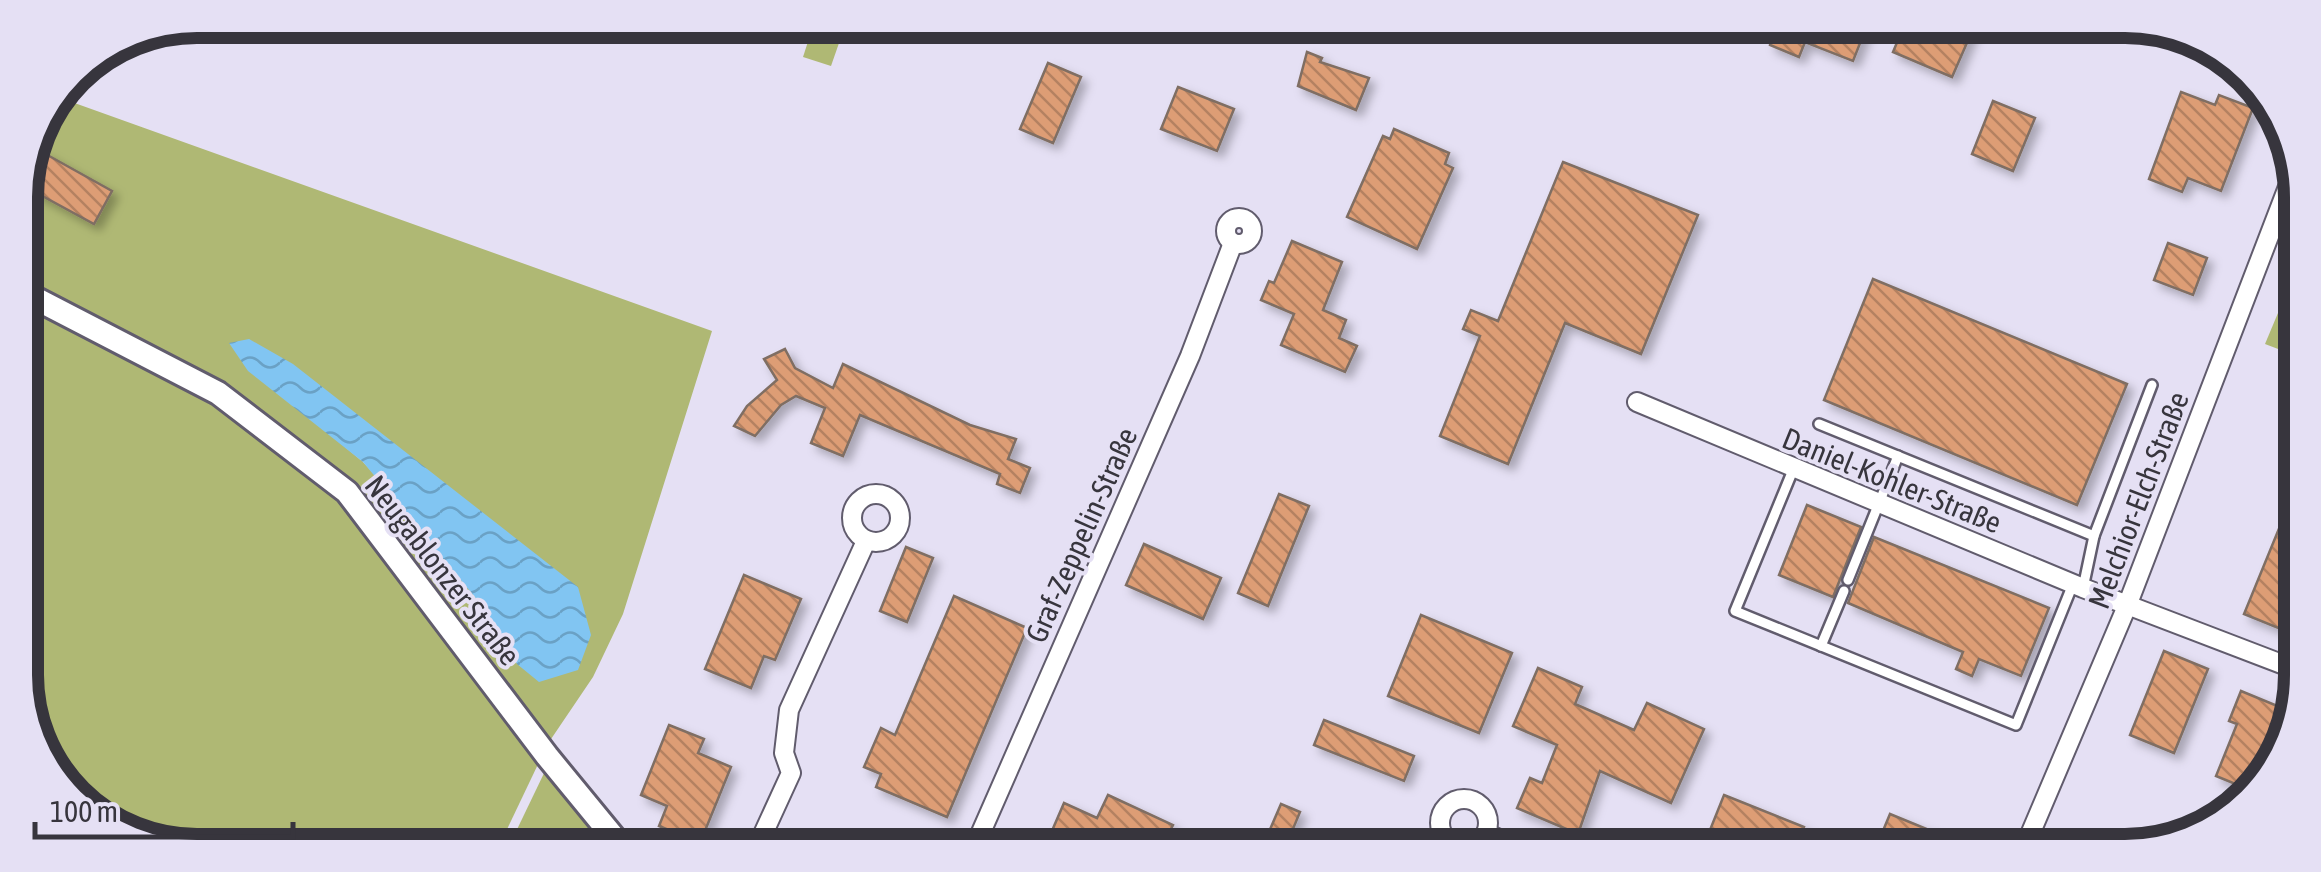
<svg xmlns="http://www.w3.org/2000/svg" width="2321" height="872" viewBox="0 0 2321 872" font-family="'Asap Condensed',sans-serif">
<defs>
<pattern id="water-waves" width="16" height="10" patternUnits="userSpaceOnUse" patternTransform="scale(2.5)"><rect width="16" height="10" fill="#81c5f2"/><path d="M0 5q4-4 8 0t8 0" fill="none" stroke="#6aa1c5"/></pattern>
<pattern id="building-back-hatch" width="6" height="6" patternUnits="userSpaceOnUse" patternTransform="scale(2.5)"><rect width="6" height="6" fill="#dd9d75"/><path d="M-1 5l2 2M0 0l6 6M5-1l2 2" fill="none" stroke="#b48161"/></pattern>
<filter id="shadow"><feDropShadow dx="6" dy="6" stdDeviation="5" flood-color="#0004"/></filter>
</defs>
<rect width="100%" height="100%" fill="#e5e0f4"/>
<g fill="#afb874" fill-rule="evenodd">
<polygon points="814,23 846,23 831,66 803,57"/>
<path d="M55,96L712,331L623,614L593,677L547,745L353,488L21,283C21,219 14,150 55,96ZM249,339L578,670L500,642L479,602L397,499L363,462L313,420Z"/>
<polygon points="21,298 214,397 343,494 541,758 500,844 139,842 64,791 23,709"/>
<polygon points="2283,301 2298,306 2297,356 2265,344"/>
<polygon points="547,767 612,845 510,844"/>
</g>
<polygon fill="url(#water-waves)" points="249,339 293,364 578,587 591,635 578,670 539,682 517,664 479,602 363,462 248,371 229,343"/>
<g fill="url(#building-back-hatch)" stroke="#7f6e63" stroke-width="2.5" filter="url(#shadow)">
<polygon points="1773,28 1866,28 1853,61 1805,42 1799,57 1770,45"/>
<polygon points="1903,28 1973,29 1952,77 1893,52"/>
<polygon points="1307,52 1322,58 1320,62 1369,78 1356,110 1298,86"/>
<polygon points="1048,63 1081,77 1053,143 1020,129"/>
<polygon points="1178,87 1234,109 1217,151 1161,129"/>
<polygon points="2181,92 2215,105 2219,95 2253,108 2221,191 2188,178 2182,192 2149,179"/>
<polygon points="1993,101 2035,118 2013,171 1972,154"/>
<polygon points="1394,129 1449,153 1445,164 1453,168 1417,249 1347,217 1383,136 1390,139"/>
<polygon points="42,152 112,191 94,224 24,186"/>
<polygon points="1563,162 1698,215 1641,354 1565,323 1508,464 1440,436 1480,336 1463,329 1471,310 1498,321"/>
<polygon points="1292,241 1342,262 1323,310 1346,320 1339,338 1357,346 1345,372 1281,345 1294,314 1261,300 1269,281 1274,283"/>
<polygon points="2168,243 2207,258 2193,295 2154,280"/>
<polygon points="1873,279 2127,384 2077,505 1824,400"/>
<polygon points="785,349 795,368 833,388 843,364 970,425 1016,439 1008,459 1030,468 1020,493 997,484 1000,474 860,415 843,456 811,443 825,408 796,396 781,405 755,436 734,426 747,406 777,380 764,359"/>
<polygon points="2294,492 2295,492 2293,634 2244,614"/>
<polygon points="1279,494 1309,506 1268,606 1238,593"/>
<polygon points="1807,505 1861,527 1833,597 1779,575"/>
<polygon points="1874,537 2049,608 2021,676 1979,659 1972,676 1956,669 1963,652 1848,603"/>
<polygon points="1144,544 1221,578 1203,619 1126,585"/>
<polygon points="906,547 933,558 907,622 880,611"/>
<polygon points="744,575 801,599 775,660 764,656 751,688 705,669"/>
<polygon points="954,596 1027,628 947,817 876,787 881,774 864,767 881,728 895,735"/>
<polygon points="1421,615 1512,653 1479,733 1388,696"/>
<polygon points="2164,651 2208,669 2174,753 2130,735"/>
<polygon points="1538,668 1582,687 1575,704 1634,730 1647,703 1704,729 1671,803 1600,771 1578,834 1517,808 1530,778 1542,783 1557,745 1513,726"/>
<polygon points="2241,691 2292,712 2286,733 2290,735 2250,790 2216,776 2237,724 2229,721"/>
<polygon points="1324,720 1414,756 1404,781 1314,745"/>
<polygon points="669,725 704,739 698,753 731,767 700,843 659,826 667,806 641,795"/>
<polygon points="1108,795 1173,825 1162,847 1045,847 1064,803 1097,818"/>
<polygon points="1724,795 1804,827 1796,848 1782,843 1780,850 1702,850"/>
<polygon points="1281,804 1300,812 1290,836 1317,848 1262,848"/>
<polygon points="1890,814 1978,850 1978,851 1875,850"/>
</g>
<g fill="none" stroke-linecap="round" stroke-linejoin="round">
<defs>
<g id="service">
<polyline points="1819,424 2094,536"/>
<polyline points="2290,449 2295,451"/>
<polyline points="1793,470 1735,611 2016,725 2073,584"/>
<polyline points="1848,580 1898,456"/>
<polyline points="2083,588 2094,536 2152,385"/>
<polyline points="1821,646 1844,591"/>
</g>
<g id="minor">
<polyline points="2158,29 2207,48"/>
<circle cx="1239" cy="231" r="13"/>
<polyline points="1637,402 2083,588 2292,668"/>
<circle cx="876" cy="518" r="24"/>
<circle cx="1464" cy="823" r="24"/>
<polyline points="1486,833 1521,849"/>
<polyline points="758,845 791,773 784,753 789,710 866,541"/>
<polyline points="975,846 1190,356 1233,243"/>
<polyline points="2023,851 2127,606 2296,166"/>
</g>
<polyline id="tertiary" points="21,291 218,393 347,492 547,756 620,845"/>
</defs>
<use href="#service" stroke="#615c6d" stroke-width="14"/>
<use href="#minor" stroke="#615c6d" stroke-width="22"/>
<use href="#tertiary" stroke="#615c6d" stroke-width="28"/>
<use href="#service" stroke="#fff" stroke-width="9"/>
<use href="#minor" stroke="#fff" stroke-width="18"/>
<use href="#tertiary" stroke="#fff" stroke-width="22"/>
</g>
<g text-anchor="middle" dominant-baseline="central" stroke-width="8" stroke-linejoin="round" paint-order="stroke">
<g font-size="30" fill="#37353d" stroke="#e5e0f4">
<text transform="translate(1892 480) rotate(22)">Daniel-Kohler-Straße</text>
<text transform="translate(2138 500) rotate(-69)">Melchior-Elch-Straße</text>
<text transform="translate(1081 535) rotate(-66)">Graf-Zeppelin-Straße</text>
<text transform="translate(443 570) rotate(52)">Neugablonzer Straße</text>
</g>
</g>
<path d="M0 0H2321V872H0ZM197 38H2125A159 159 0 0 1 2284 197V675A159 159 0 0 1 2125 834H197A159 159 0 0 1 38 675V197A159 159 0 0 1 197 38Z" fill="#e5e0f4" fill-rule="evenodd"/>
<path fill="none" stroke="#37353d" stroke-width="12" d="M197 38H2125A159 159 0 0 1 2284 197V675A159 159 0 0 1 2125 834H197A159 159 0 0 1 38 675V197A159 159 0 0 1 197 38Z"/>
<path d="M35 822v15h258v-15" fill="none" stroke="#37353d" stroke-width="5"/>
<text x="50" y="822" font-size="30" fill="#37353d" stroke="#e5e0f4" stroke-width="8" paint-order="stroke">100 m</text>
</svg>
